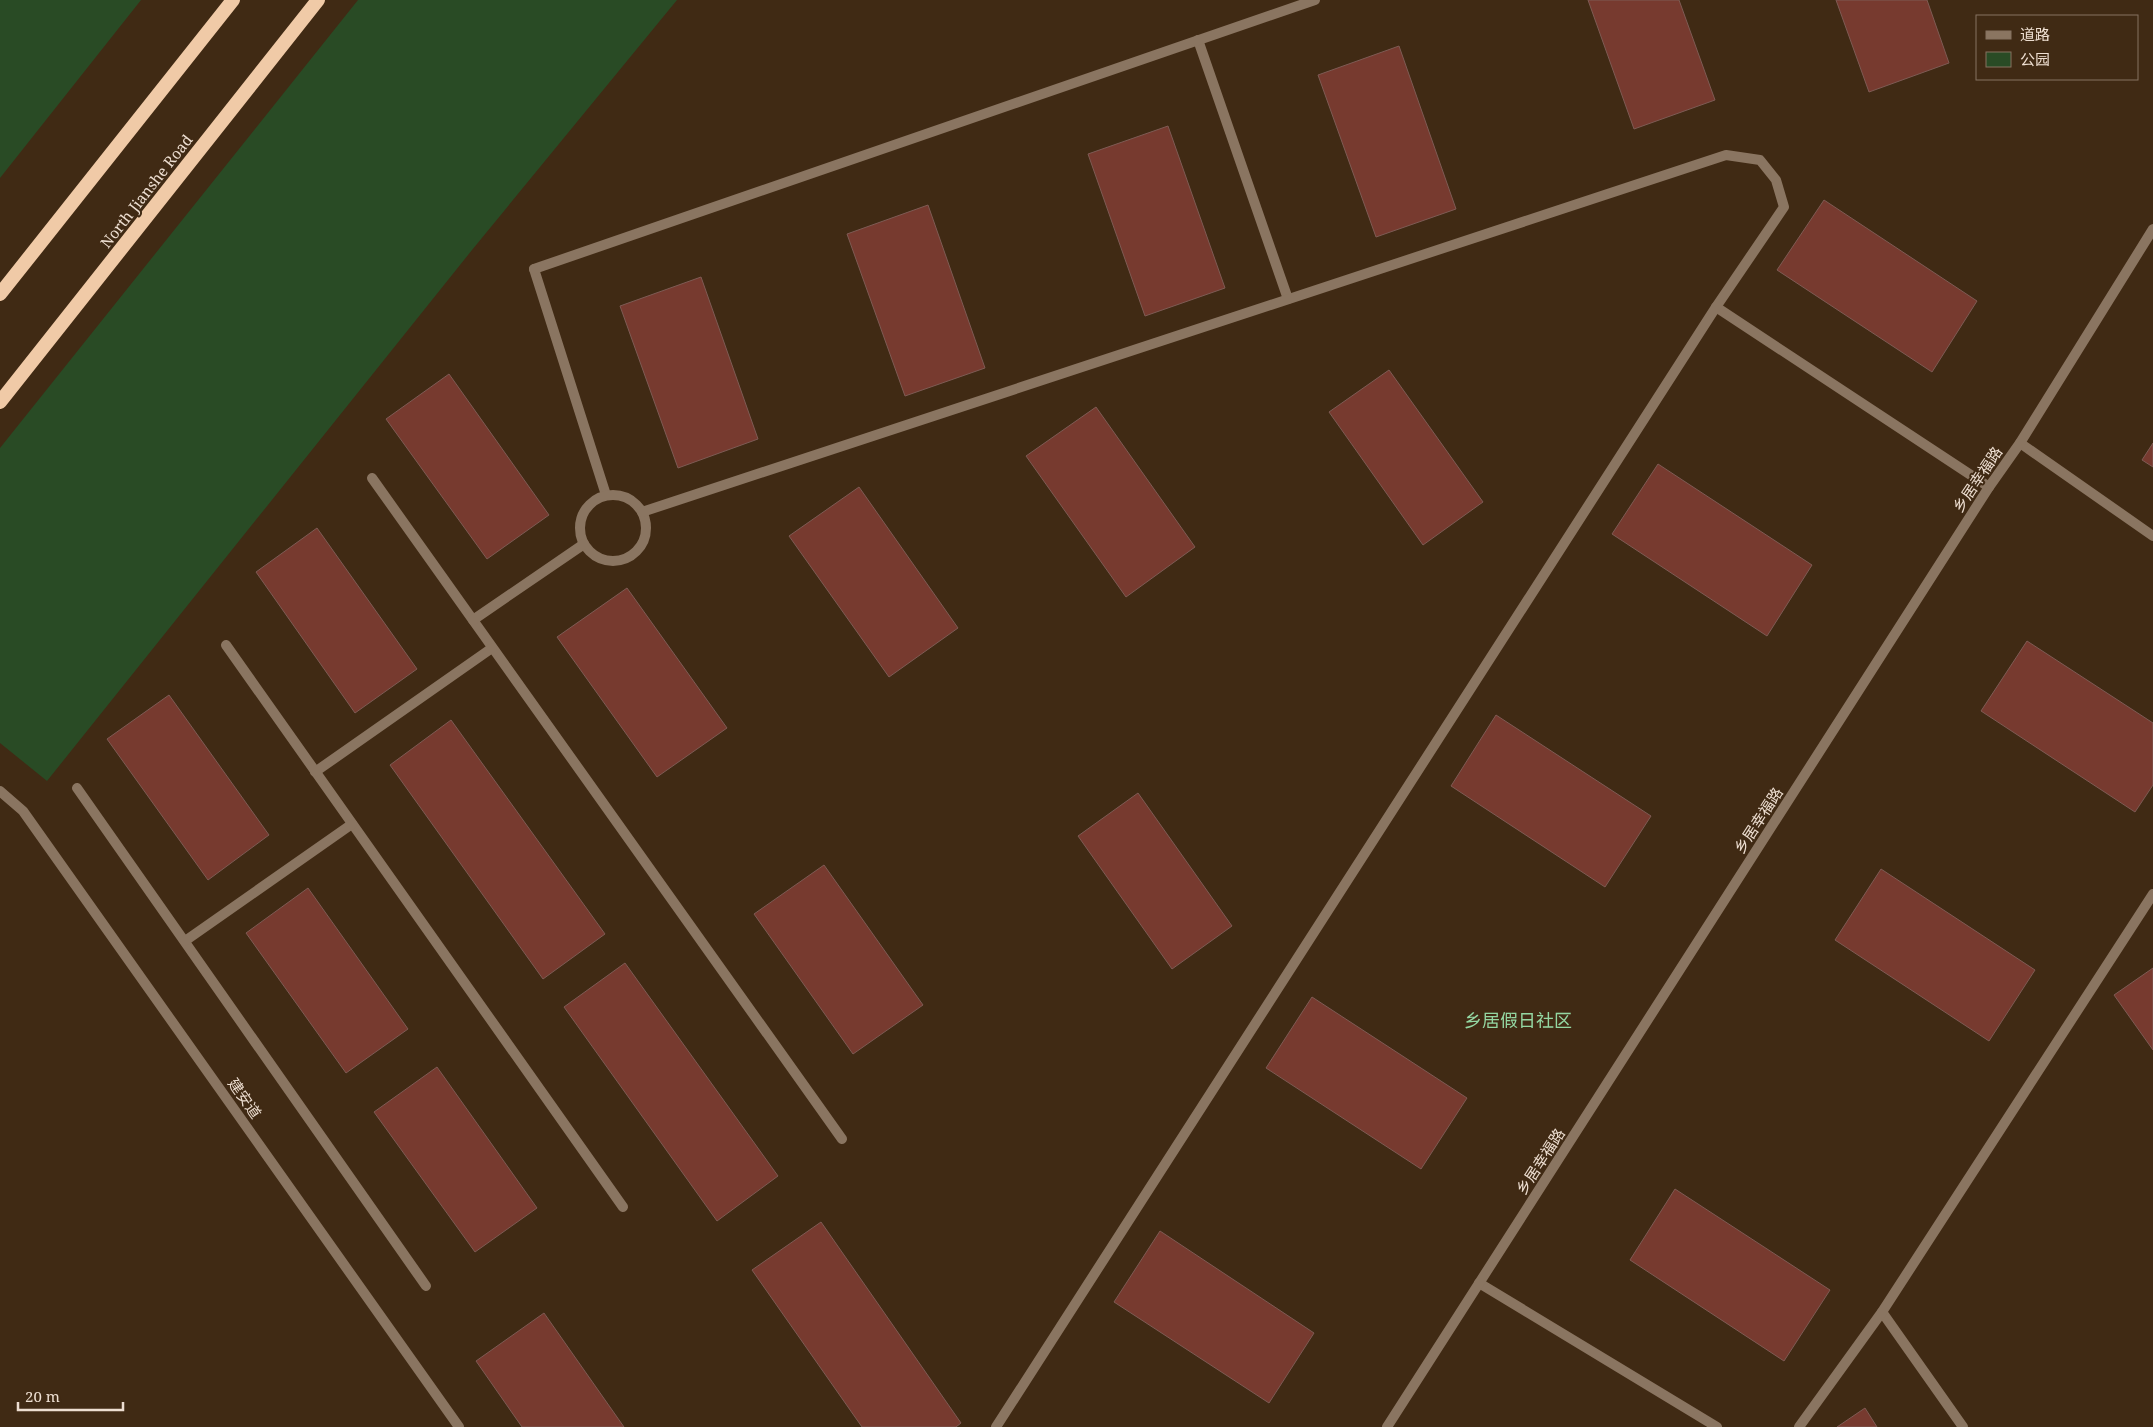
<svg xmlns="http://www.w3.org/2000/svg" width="2153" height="1427" viewBox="0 0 2153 1427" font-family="'Noto Serif','Noto Sans SC',serif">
<rect width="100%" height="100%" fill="#402a14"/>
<g fill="#294b25">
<polygon points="0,0 141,0 0,178"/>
<polygon points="358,0 677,0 472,250 47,781 0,743 0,448"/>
</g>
<g fill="#773a2f" stroke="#7e5b54">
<polygon points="1588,0 1679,0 1715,100 1634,129"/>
<polygon points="1836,0 1927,0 1949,63 1869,92"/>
<polygon points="1399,46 1456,209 1376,237 1318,75"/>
<polygon points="1168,126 1225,288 1145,316 1088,154"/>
<polygon points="1824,200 1977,301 1932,372 1777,270"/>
<polygon points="928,205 985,368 905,396 847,234"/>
<polygon points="701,277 758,439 678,468 620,306"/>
<polygon points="1389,370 1483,502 1423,545 1329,412"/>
<polygon points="449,374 549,515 487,559 386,419"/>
<polygon points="1096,407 1195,547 1126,597 1026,456"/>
<polygon points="2153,443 2153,467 2142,460"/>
<polygon points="1658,464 1812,565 1767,636 1612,534"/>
<polygon points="859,487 958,628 889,677 789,536"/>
<polygon points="317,528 417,669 355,713 256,572"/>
<polygon points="627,588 727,728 657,777 557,637"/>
<polygon points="2027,641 2153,723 2153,785 2135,812 1981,711"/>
<polygon points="169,695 269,835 208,880 107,739"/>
<polygon points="1496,715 1651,816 1605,887 1451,786"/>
<polygon points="451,720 605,934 543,979 390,765"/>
<polygon points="1138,793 1232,926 1172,969 1078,836"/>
<polygon points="824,865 923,1005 853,1054 754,914"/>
<polygon points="1881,869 2035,970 1989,1041 1835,940"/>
<polygon points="308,888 408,1029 346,1073 246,933"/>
<polygon points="625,963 778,1176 717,1221 564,1007"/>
<polygon points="2153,968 2153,1050 2114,995"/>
<polygon points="1312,997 1467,1098 1421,1169 1266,1068"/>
<polygon points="437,1067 537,1208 475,1252 374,1112"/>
<polygon points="1675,1189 1830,1290 1784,1361 1630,1260"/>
<polygon points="821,1222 961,1423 956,1427 862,1427 752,1270"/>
<polygon points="1160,1231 1314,1333 1269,1403 1114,1302"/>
<polygon points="544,1313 624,1427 522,1427 476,1361"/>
<polygon points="1865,1408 1877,1427 1837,1427"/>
</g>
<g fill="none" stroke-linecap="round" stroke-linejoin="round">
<g stroke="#8a7561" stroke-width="10">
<polyline points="1198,40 1288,299"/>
<polyline points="534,269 606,495"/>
<polyline points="1716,307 1989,487"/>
<polyline points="2020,443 2153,536"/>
<polyline points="372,478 842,1139"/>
<circle cx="613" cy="528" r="33"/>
<polyline points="642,512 1726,155 1760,160 1776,180 1784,207 1716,307 996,1427"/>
<polyline points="473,620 584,544"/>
<polyline points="226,645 623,1207"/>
<polyline points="315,772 492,648"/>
<polyline points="77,788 426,1286"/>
<polyline points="185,941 352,824"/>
<polyline points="1479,1283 1717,1427"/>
<polyline points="1882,1312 1963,1427"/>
<polyline points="1799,1427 1882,1312 2153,894"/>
</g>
<polyline stroke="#8a7561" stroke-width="10" points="534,269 1315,0"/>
<g stroke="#8a7561" stroke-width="10">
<polyline points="0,791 23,811 459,1427"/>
<polyline points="1387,1427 1989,487 2020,443 2153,229"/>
</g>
<g stroke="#f0caa7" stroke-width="14">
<polyline points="0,294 233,0"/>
<polyline points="0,402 318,0"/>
</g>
</g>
<g text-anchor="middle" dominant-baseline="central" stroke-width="4" stroke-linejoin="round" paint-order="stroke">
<g font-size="15" fill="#edded1" stroke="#402a14">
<text transform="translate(146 191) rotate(-52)">North Jianshe Road</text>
<text transform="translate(1977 479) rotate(-56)">乡居幸福路</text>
<text transform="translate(1758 820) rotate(-57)">乡居幸福路</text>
<text transform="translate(245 1098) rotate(55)">建安道</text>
<text transform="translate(1540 1161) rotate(-57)">乡居幸福路</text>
</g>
<g font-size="18" fill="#94d7a2" stroke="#402a14">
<text x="1518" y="1020">乡居假日社区</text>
</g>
</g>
<rect x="1976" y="15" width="162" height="65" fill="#402a14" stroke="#857260"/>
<rect x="1986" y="31" width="25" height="8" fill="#8a7561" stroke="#857260"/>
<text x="2020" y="40" font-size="15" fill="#edded1">道路</text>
<rect x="1986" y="52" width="25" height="15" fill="#294b25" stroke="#857260"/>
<text x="2020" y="65" font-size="15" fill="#edded1">公园</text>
<path d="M18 1402v8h105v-8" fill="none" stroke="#edded1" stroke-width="2.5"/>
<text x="25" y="1402" font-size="15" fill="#edded1" stroke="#402a14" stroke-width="4" paint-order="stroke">20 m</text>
</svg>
